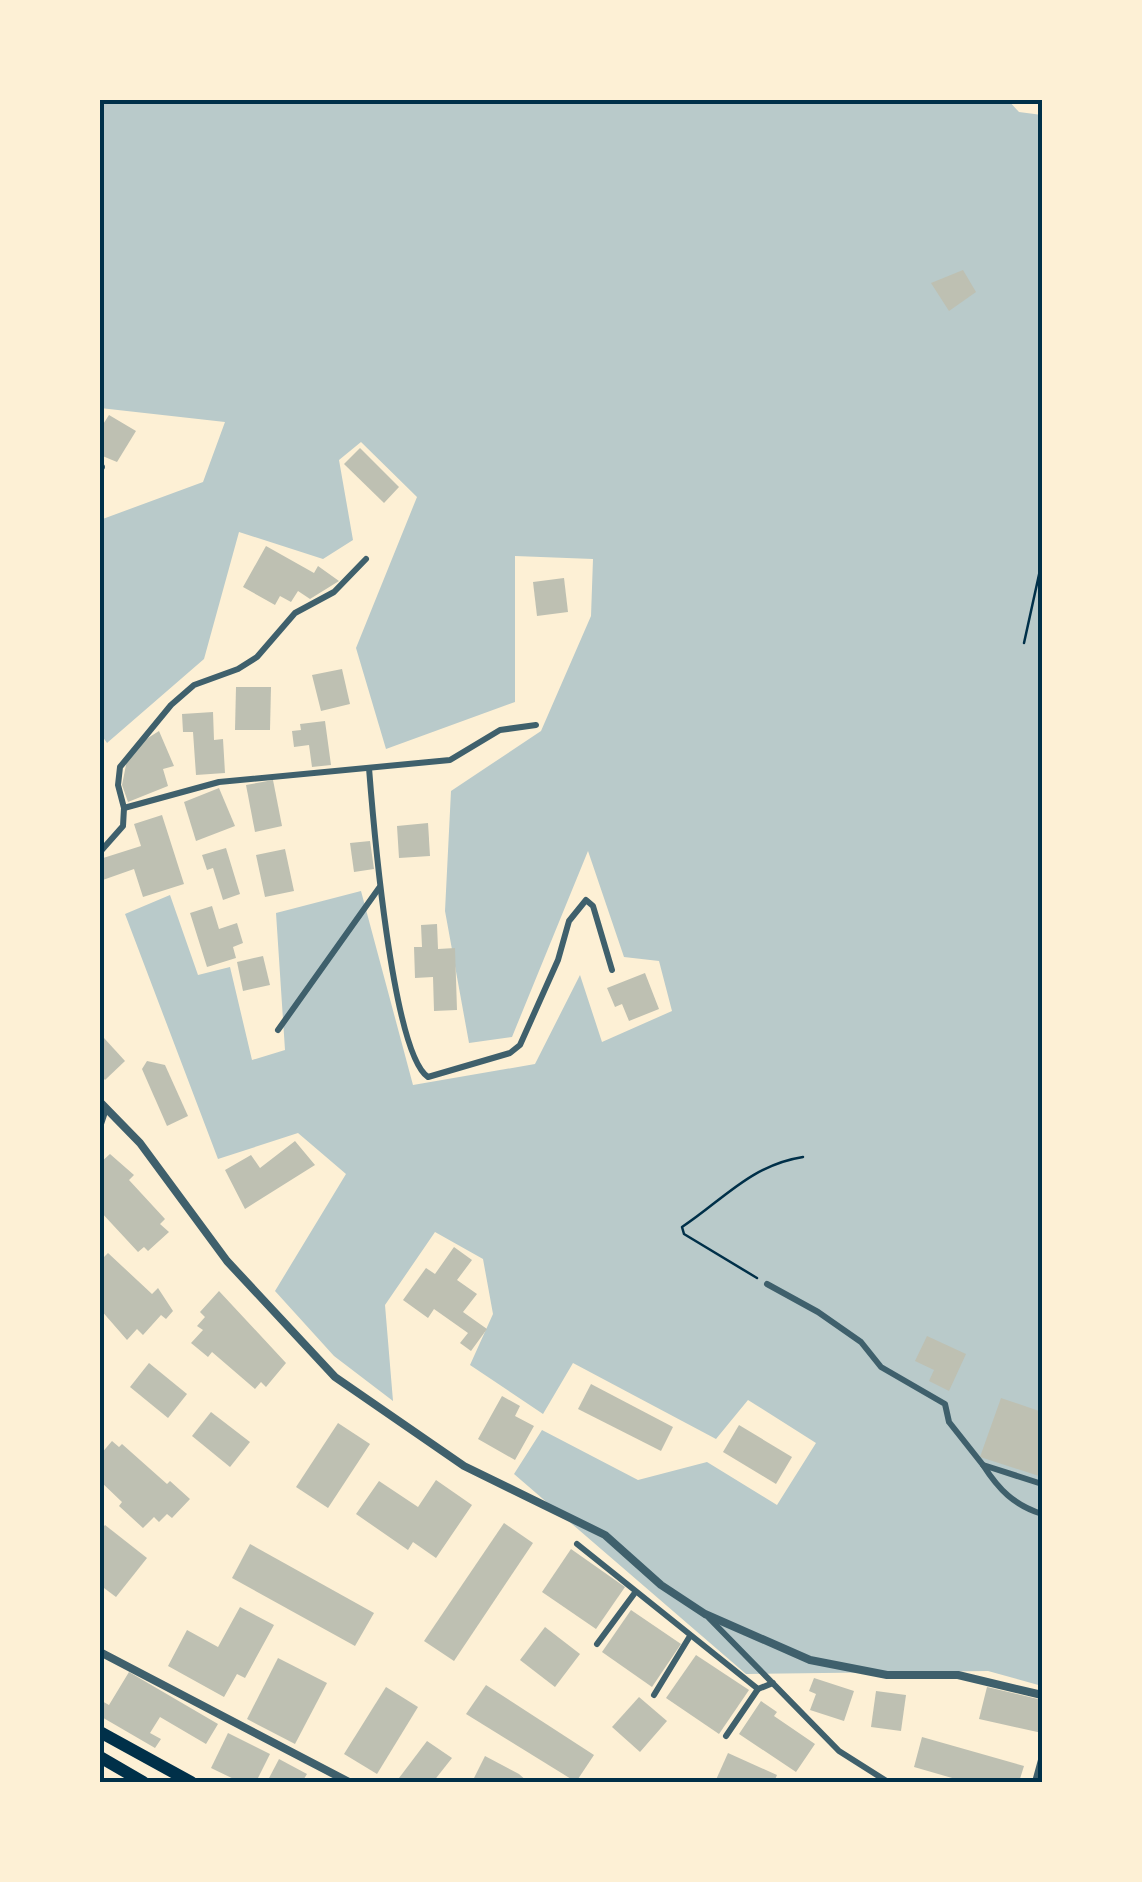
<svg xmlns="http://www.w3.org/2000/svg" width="1142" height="1882" viewBox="0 0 1142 1882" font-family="'PT Sans',sans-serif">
<rect width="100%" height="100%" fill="#fdf0d5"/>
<polygon fill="#b9caca" points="100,100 1008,100 1019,112 1042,115 1042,1686 988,1671 746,1674 514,1474 542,1430 638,1480 707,1462 777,1505 816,1443 748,1400 716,1439 573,1363 543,1414 470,1365 493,1314 483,1259 435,1232 385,1305 393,1401 334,1356 275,1291 346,1174 298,1133 218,1159 125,914 170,895 198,975 230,967 252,1060 285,1050 276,913 361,891 413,1085 535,1064 580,975 602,1042 672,1011 659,961 624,957 588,851 512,1037 469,1043 445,911 451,791 541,731 591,616 593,559 515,556 515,702 386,749 356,648 417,497 361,442 339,460 353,540 323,559 239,532 204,659 107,743 100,733 100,520 203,482 225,422 100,408"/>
<g fill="#bec0b2">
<polygon points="963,270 976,292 949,311 931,283"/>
<polygon points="109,415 136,431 117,462 100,455 100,429"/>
<polygon points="360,448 399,487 384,503 344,464"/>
<polygon points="266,546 314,573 318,566 339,581 310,599 298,591 291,602 280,596 275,605 243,587"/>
<polygon points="564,578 568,612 537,616 533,582"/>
<polygon points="342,669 350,704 321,711 312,675"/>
<polygon points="236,687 271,687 270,730 235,730"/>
<polygon points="213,712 214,740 223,739 225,773 196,775 193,732 183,732 182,714"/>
<polygon points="325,721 331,765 312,767 309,745 294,747 292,731 301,730 300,724"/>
<polygon points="159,731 174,766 163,769 168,786 128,802 122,785 127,760 140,743"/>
<polygon points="273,780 282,826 255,832 246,785"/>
<polygon points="219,788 235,826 196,841 184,802"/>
<polygon points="162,815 184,884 143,897 134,869 100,881 100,859 141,846 134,824"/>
<polygon points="428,823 430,856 399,858 397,826"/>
<polygon points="370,841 374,869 354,872 350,843"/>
<polygon points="226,848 240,894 223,900 213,868 207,870 202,855"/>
<polygon points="285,849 294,891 265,897 256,855"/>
<polygon points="212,906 219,929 237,923 243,943 233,947 236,958 207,967 190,913"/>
<polygon points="437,924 438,949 455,948 457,1010 434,1011 433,977 415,978 414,947 422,947 421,925"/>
<polygon points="263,956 270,985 243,991 237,962"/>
<polygon points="645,973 659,1009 629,1021 622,1004 615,1007 607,988"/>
<polygon points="104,1038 125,1061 105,1080 100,1075"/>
<polygon points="147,1061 165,1065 188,1116 167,1126 142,1069"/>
<polygon points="295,1141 315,1165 245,1209 225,1170 251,1155 260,1168"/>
<polygon points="110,1154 134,1175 129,1180 165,1219 160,1224 169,1232 148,1251 144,1247 138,1252 100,1211 100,1163"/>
<polygon points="454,1247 472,1260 457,1280 477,1294 463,1312 487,1329 471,1351 460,1343 468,1333 434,1309 428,1318 403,1300 426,1268 435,1274"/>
<polygon points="100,1253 104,1257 108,1253 152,1294 158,1288 173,1311 166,1319 161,1315 143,1335 137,1329 127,1340 100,1309"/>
<polygon points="219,1291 286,1363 266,1387 261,1382 255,1389 212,1352 208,1357 191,1343 203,1330 197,1326 205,1317 200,1312"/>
<polygon points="927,1336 966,1354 949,1391 929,1381 934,1370 915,1361"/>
<polygon points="149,1363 187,1394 168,1418 130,1387"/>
<polygon points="591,1384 673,1427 661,1451 578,1409"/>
<polygon points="502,1396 520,1406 515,1416 534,1426 515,1460 478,1439"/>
<polygon points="1001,1398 1042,1412 1042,1477 980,1457"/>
<polygon points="211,1412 250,1442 230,1467 192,1436"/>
<polygon points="338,1423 370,1444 328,1508 296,1487"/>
<polygon points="739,1425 792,1457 776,1484 723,1452"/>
<polygon points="112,1441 119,1447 122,1444 167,1484 170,1481 190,1499 172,1518 167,1514 159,1522 154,1517 143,1528 119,1506 122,1502 100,1481 100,1455"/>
<polygon points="436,1480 472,1505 436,1558 413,1542 408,1550 356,1514 379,1481 418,1507"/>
<polygon points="504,1523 533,1543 454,1661 424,1641"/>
<polygon points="105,1525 147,1558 116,1597 100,1585 100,1531"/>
<polygon points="250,1544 374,1613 355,1646 232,1578"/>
<polygon points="571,1549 625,1587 596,1629 542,1592"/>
<polygon points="240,1607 274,1625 245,1678 237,1674 224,1697 168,1666 187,1630 218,1647"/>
<polygon points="631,1610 681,1644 652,1687 602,1652"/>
<polygon points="545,1627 580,1654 555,1687 520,1660"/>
<polygon points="696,1655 749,1690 719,1734 666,1698"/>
<polygon points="278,1658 327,1683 295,1744 247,1719"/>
<polygon points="129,1672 218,1724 206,1744 160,1717 150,1733 161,1739 155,1748 100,1716 100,1700 109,1705"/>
<polygon points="814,1678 854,1691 844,1721 810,1710 816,1694 809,1691"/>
<polygon points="486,1685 594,1755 576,1782 466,1714"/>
<polygon points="386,1687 418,1707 377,1774 344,1754"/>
<polygon points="987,1687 1042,1700 1042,1733 979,1719"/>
<polygon points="876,1691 906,1695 901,1731 871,1727"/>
<polygon points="639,1697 667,1721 640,1752 612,1727"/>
<polygon points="761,1701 777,1712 774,1716 815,1744 796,1772 739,1734"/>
<polygon points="228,1733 270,1754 256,1782 240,1782 211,1768"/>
<polygon points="922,1737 1024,1766 1019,1782 966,1782 914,1767"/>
<polygon points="427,1741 452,1758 433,1782 396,1782"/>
<polygon points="728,1753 777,1775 774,1782 715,1782"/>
<polygon points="485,1756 519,1774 528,1782 472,1782"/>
<polygon points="279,1759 307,1774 302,1782 267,1782"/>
</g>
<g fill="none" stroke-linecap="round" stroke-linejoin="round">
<g stroke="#003049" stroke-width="2.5">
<polyline points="1024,643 1042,561"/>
<path d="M757,1278L684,1234L682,1227C723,1200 751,1165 803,1157"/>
</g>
<g stroke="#3f606c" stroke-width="6">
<polyline points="100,467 102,467"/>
<path d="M369,768C373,819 392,1053 428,1077L510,1053L520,1045L558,960L569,921L586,900L593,906L612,970"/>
<polyline points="124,808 118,785 120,767 171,705 194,685 238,669 257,657 295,613 334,592 366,559"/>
<polyline points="100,852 123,826 124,808 219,782 450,760 500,730 536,725"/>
<polyline points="278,1030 379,888"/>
<polyline points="100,1127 106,1109"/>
<polyline points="767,1284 818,1312 861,1342 881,1367 945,1404 949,1422 983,1465"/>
<path d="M1042,1484L983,1465C999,1490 1014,1505 1042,1514"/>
<polyline points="577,1544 758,1689 773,1683"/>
<polyline points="709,1618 839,1751 888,1782"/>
<polyline points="597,1644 634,1594"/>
<polyline points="654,1695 690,1636"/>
<polyline points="726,1736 758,1689"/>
</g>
<g stroke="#3f606c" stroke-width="8">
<polyline points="100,1102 140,1143 227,1261 335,1377 464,1466 605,1535 661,1585 705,1614 810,1660 887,1675 958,1675 1042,1695"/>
<polyline points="100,1652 349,1782"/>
<polyline points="1036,1782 1042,1760"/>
</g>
<g stroke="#003049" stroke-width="12">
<polyline points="100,1732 191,1782"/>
<polyline points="100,1757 143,1782"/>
</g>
</g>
<rect width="1142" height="1882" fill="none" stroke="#fdf0d5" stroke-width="205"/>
<rect x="102" y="102" width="938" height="1678" fill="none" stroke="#003049" stroke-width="4"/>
</svg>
